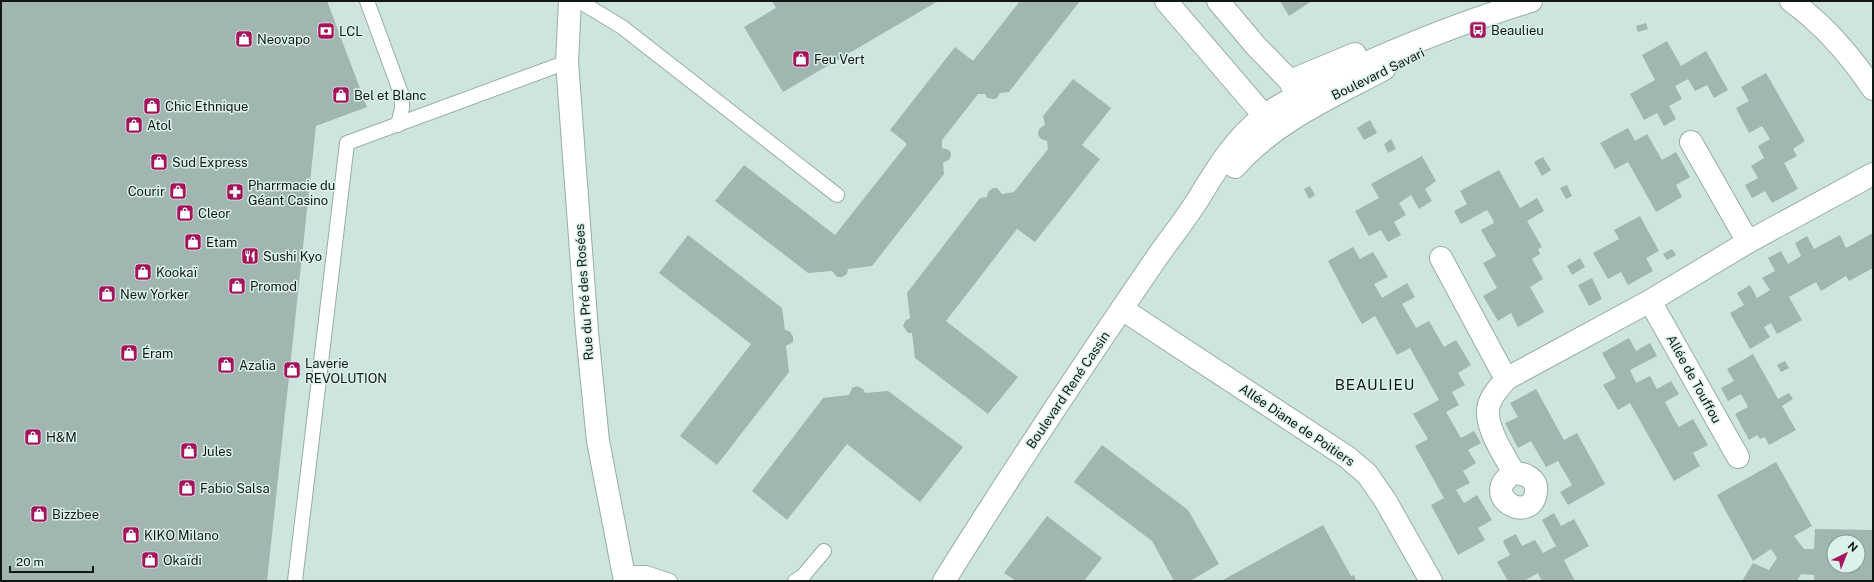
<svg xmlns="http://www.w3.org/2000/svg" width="1874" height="582" viewBox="0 0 1874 582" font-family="'Public Sans',sans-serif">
<rect width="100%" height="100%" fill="#cee4df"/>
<g fill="#a1b6b1" fill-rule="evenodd">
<polygon points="1,1 327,1 367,107 316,126 267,581 1,581"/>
<polygon points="772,1 938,1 783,92 744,27 776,8"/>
<polygon points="1020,1 1080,1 1009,92 1000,93 997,98 994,99 987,98 985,94 978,94 942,140 942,148 949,150 951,153 950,159 943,163 944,174 872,266 848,269 847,274 842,277 837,277 832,271 808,273 715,201 744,165 835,235 907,144 890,130 955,47 973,61"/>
<polygon points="1280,1 1312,1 1289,16"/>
<polygon points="1646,23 1648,29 1638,32 1636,26"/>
<polygon points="1667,41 1681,66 1706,51 1728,90 1714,98 1707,85 1695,91 1688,79 1675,86 1682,99 1669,106 1676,119 1664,126 1657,113 1644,120 1630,94 1655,80 1642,55"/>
<polygon points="1766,73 1805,141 1793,149 1797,156 1784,163 1798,189 1772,203 1765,191 1752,198 1745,185 1758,178 1751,166 1764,158 1758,146 1770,139 1762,126 1749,133 1736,108 1749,101 1741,87"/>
<polygon points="1073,79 1111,108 1082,145 1100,159 1035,242 1017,229 946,321 1018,377 988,414 915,358 912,333 908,333 903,326 905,321 910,318 907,293 980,198 987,197 988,192 993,188 997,188 1002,194 1014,192 1048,149 1047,141 1041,139 1038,135 1039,129 1045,125 1043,116"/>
<polygon points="1370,120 1377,133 1364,140 1357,128"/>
<polygon points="1628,128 1635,141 1647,134 1662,160 1676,152 1690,177 1676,185 1682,197 1656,212 1628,162 1615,169 1600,143"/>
<polygon points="1391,139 1396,149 1388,153 1384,144"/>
<polygon points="1422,156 1436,181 1425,189 1432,201 1419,209 1411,195 1399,203 1406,215 1394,222 1401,235 1388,242 1381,230 1369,236 1355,211 1379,198 1371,184"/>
<polygon points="1543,157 1551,170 1542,176 1534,162"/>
<polygon points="1499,170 1520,208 1537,198 1544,211 1527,221 1542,247 1538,249 1540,254 1532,259 1543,279 1530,287 1544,312 1518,327 1511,313 1498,321 1483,296 1497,288 1483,263 1496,256 1481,230 1494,223 1491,216 1487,210 1461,224 1454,211 1467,204 1460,191"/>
<polygon points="1567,185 1572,196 1566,199 1560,188"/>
<polygon points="1310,186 1315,195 1309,199 1304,189"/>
<polygon points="1640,216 1659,251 1646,258 1653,271 1628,285 1621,272 1608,279 1593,253 1619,239 1614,230"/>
<polygon points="1873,233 1873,268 1849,281 1846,276 1821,291 1816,282 1789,297 1802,320 1777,334 1771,323 1764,327 1770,337 1750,349 1730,313 1744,305 1737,293 1750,285 1757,298 1770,290 1762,278 1775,271 1768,258 1781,251 1788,264 1801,256 1795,243 1807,236 1814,249 1840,235 1846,248"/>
<polygon points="688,235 782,308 785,330 789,331 793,336 793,342 786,346 789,372 717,465 680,436 751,344 659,273"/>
<polygon points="1353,247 1360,259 1373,252 1388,277 1374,284 1382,298 1407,283 1415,297 1402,304 1416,328 1429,321 1444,347 1456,340 1471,365 1458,373 1465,385 1452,392 1459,405 1446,412 1461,438 1474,431 1481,443 1468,450 1476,463 1463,471 1470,483 1456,490 1464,503 1477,495 1492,520 1478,528 1485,540 1458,555 1431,505 1444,498 1415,446 1428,439 1413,414 1439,400 1410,348 1397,355 1375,316 1362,324 1355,312 1328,261"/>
<polygon points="1672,249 1676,255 1667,260 1663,254"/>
<polygon points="1580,258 1585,267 1572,275 1567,266"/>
<polygon points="1592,278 1602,299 1589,306 1578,285"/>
<polygon points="1629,338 1636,351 1650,343 1657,356 1630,370 1636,383 1650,376 1657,389 1671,381 1679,394 1665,402 1675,421 1679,427 1693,419 1708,445 1693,453 1700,466 1674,481 1630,403 1618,410 1603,385 1616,378 1602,353"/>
<polygon points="1753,354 1778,399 1789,393 1793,399 1782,406 1796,430 1769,445 1765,437 1760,439 1757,435 1749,440 1735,414 1748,407 1741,394 1728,401 1721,388 1734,381 1727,369"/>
<polygon points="1785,361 1789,368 1781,372 1777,365"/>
<polygon points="857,386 863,389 865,393 888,391 963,447 920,502 847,444 787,520 752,491 823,398 849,395 852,388"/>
<polygon points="1536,389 1564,440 1577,433 1605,484 1568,505 1560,492 1572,485 1558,461 1546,467 1531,441 1518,448 1505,423 1518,417 1510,403"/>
<polygon points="1102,445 1188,510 1219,564 1190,581 1174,581 1152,541 1074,482"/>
<path d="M1776,462L1812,526L1794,536L1804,549H1814L1815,529L1873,530V581H1814V575L1801,574L1797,581H1742L1753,563L1769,570L1777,558L1771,549L1753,561L1717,495ZM1834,542H1858V566H1834Z"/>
<polygon points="1554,513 1561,526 1574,519 1589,546 1564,560 1575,581 1542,581 1538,573 1524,581 1508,581 1497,562 1510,555 1503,542 1504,540 1516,534 1522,546 1535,540 1543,553 1556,546 1542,520"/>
<polygon points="1047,516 1102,558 1084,581 1016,581 1004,573"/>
<polygon points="1323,525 1351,576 1354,575 1356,581 1221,581"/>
</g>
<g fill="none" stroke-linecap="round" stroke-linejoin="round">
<defs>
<g id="lane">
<polyline points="367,1 402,96 402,108 398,125"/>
<polyline points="579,1 622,27 837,195"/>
<polyline points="624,573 646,573 670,581"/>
<polyline points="295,581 347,143 567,62"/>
<polyline points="795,581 803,576 824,551"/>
</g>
<g id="street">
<polyline points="570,1 567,62 587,332 598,441 625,581"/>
<polyline points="1691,142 1748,242"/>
<polyline points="1441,258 1506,379 1650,301 1748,242 1873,174"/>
<polyline points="1650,301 1738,457"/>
<polyline points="1122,309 1347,457 1367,474 1385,500 1431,581"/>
<path d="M1506,379C1501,386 1493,393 1490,402C1481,422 1504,455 1514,473C1477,495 1531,527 1536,492C1538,479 1525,473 1514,473"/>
</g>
<g id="secondary">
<polyline points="1166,1 1273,126"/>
<polyline points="1218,1 1255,45 1290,81 1295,93"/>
<path d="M1791,1C1825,25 1850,55 1873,89"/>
<polyline points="1290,81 1355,54"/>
<path d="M1235,167C1275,121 1332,97 1384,69"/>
<path d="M944,581C1014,469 1087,359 1162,250C1174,234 1186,218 1197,201C1216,170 1234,139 1263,117C1284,101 1307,91 1331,79C1395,49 1462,22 1531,1"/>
</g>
</defs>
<use href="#lane" stroke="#98ada7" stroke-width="16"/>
<use href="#street" stroke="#98ada7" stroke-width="24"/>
<use href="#secondary" stroke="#98ada7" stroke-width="24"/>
<use href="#lane" stroke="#fff" stroke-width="14"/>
<use href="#street" stroke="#fff" stroke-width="22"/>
<use href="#secondary" stroke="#fff" stroke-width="22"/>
</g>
<defs>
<symbol id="bus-square" viewBox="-11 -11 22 22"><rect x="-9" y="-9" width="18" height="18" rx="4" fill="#a3145a" stroke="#dbf1ec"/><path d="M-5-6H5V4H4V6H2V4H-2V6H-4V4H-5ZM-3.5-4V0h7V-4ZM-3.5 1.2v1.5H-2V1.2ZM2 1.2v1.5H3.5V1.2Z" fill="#fff"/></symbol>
<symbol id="bank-square" viewBox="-11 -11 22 22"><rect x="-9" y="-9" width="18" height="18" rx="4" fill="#a3145a" stroke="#dbf1ec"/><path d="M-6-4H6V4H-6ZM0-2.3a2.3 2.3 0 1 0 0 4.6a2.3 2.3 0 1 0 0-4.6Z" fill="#fff"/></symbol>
<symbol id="shop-square" viewBox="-11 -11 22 22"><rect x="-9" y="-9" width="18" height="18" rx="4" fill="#a3145a" stroke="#dbf1ec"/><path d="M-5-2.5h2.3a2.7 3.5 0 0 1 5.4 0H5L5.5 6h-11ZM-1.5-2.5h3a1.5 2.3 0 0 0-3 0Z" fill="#fff"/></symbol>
<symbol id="pharmacy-square" viewBox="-11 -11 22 22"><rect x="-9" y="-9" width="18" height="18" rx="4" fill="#a3145a" stroke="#dbf1ec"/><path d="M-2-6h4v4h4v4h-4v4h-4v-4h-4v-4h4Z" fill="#fff"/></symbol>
<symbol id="restaurant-square" viewBox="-11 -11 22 22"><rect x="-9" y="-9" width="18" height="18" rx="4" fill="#a3145a" stroke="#dbf1ec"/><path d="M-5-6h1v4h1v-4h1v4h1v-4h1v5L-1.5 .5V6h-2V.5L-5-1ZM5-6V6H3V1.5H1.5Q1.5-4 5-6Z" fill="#fff"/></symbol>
</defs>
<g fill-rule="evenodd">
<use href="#bus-square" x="1468" y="20" width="20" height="20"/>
<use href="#bank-square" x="316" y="21" width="20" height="20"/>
<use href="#shop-square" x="234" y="29" width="20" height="20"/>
<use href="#shop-square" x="791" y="49" width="20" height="20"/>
<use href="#shop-square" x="331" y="85" width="20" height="20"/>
<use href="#shop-square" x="142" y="96" width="20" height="20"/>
<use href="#shop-square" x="124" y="115" width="20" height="20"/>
<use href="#shop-square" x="149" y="152" width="20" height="20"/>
<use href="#shop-square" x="168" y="181" width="20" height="20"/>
<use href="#pharmacy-square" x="225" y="182" width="20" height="20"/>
<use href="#shop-square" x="175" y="203" width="20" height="20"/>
<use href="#shop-square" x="183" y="232" width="20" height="20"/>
<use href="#restaurant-square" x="240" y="246" width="20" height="20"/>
<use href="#shop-square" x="133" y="262" width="20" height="20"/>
<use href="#shop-square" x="227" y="276" width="20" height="20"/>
<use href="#shop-square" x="97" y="284" width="20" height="20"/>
<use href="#shop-square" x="119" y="343" width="20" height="20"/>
<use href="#shop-square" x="216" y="355" width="20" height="20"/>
<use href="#shop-square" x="282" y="360" width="20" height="20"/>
<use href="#shop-square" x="23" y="427" width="20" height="20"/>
<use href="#shop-square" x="179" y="441" width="20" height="20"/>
<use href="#shop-square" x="177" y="478" width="20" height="20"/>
<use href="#shop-square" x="29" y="504" width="20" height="20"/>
<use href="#shop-square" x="121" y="525" width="20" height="20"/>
<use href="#shop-square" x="140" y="550" width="20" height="20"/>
</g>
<g text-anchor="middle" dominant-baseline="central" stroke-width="3" stroke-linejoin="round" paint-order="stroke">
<g font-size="13" fill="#101816" stroke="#dbf1ec" text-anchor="start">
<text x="1491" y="30">Beaulieu</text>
<text x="339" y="31">LCL</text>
<text x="257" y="39">Neovapo</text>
<text x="814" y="59">Feu Vert</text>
<text x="354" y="95">Bel et Blanc</text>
<text x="165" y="106">Chic Ethnique</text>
<text x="147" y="125">Atol</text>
<text x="172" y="162">Sud Express</text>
<text x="248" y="185">Pharrmacie du<tspan x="248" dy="15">Géant Casino</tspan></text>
<text x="165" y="191" text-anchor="end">Courir</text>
<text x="198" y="213">Cleor</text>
<text x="206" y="242">Etam</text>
<text x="263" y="256">Sushi Kyo</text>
<text x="156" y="272">Kookaï</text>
<text x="250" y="286">Promod</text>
<text x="120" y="294">New Yorker</text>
<text x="142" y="353">Éram</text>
<text x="305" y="363">Laverie<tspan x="305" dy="15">REVOLUTION</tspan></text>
<text x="239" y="365">Azalia</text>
<text x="46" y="437">H&amp;M</text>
<text x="202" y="451">Jules</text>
<text x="200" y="488">Fabio Salsa</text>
<text x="52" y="514">Bizzbee</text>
<text x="144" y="535">KIKO Milano</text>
<text x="163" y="560">Okaïdi</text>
</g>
<g font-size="13" fill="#101816" stroke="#dbf1ec">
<text transform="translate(1378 74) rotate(-26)">Boulevard Savari</text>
<text transform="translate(584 292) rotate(-94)">Rue du Pré des Rosées</text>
<text transform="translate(1694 379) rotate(61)">Allée de Touffou</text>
<text transform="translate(1068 390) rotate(-56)">Boulevard René Cassin</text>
<text transform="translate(1297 425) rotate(34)">Allée Diane de Poitiers</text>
</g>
<g font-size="15" letter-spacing="1" fill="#101816" stroke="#dbf1ec">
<text x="1375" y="384">BEAULIEU</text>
</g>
</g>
<rect width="1874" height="582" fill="none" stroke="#101816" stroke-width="4"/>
<g transform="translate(1846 554) rotate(43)"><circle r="19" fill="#dbf1ec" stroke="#8a9a96"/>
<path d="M0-3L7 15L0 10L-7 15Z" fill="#a3145a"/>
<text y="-6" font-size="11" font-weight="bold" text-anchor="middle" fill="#101816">N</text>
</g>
<path d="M10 566v6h83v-6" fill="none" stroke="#101816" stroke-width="2"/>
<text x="16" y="566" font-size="12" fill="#101816" stroke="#dbf1ec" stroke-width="3" paint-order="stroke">20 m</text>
</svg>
